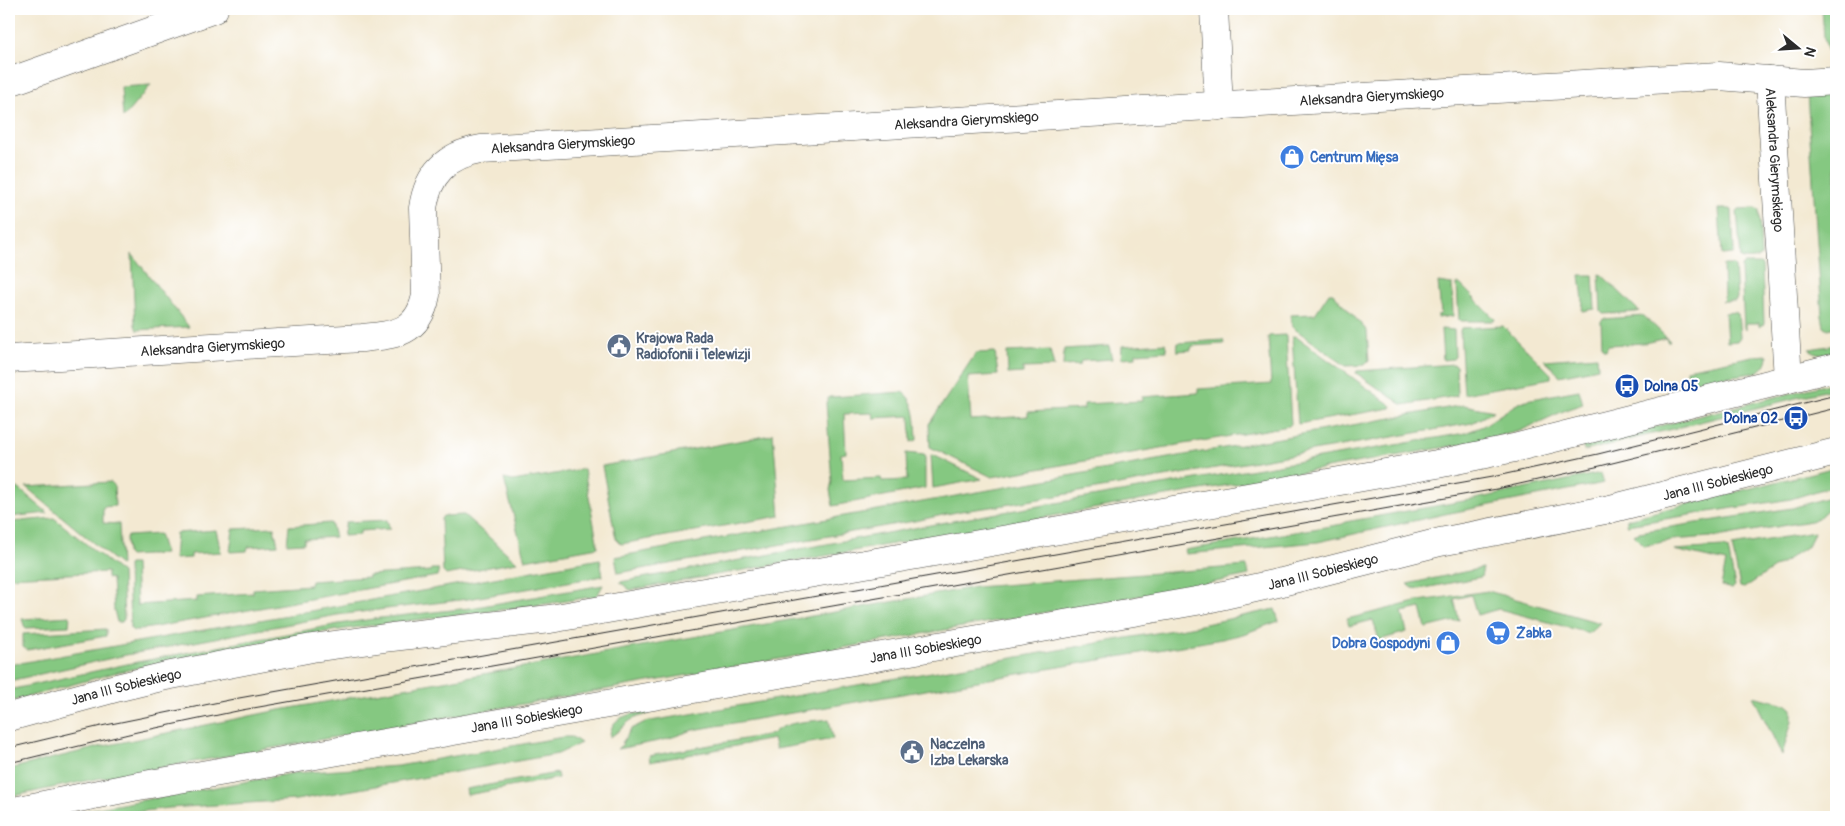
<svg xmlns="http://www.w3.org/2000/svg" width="1845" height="826" viewBox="0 0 1845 826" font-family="Pangolin,sans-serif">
<rect width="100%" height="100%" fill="#fff"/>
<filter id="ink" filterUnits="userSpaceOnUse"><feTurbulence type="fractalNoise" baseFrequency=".02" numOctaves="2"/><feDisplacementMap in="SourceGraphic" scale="10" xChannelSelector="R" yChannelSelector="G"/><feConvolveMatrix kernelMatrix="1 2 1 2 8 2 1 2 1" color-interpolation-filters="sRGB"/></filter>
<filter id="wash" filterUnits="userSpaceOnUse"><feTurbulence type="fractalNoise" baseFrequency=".0096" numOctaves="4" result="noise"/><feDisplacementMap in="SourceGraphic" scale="20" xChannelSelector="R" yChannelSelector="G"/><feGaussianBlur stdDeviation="1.12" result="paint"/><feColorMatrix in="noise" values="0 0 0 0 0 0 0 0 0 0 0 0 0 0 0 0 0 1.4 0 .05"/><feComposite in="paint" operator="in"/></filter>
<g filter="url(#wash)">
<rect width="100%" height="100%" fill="#f3e9d2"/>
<g fill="#85c881" stroke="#587a56">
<polygon points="1822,9 1836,9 1836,67 1832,67 1824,38"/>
<polygon points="151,85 123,118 121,87"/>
<polygon points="1836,91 1836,327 1828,329 1824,326 1822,316 1807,93"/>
<path d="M1755,208L1759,210L1761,256C1757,260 1746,260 1741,258L1737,211L1739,209Z"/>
<polygon points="1719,209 1730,209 1732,210 1734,251 1733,254 1722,255"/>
<polygon points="132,254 189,327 137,330 135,325"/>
<polygon points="1743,264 1759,264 1762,265 1764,324 1760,327 1759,323 1746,323 1746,330 1744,328 1741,267"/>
<polygon points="1723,265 1733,265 1735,267 1737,298 1735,301 1722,301 1724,299"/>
<polygon points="1599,274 1602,275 1639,311 1637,312 1603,314 1601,312"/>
<polygon points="1580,275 1593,275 1595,309 1582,311 1583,301"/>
<polygon points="1438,282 1452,284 1453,316 1438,318 1438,315 1441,314"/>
<polygon points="1457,284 1460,284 1495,319 1494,321 1459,321"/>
<polygon points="1329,293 1333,293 1367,331 1369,361 1365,365 1346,366 1292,327 1290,315 1315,314"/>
<polygon points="1735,312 1738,314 1740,337 1737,341 1727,342 1725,313"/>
<polygon points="1644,316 1670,341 1667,341 1666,338 1645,343 1608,345 1606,350 1602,348 1601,321 1603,319"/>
<polygon points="1503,326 1551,374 1551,378 1464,394 1460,331 1461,328"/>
<polygon points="1441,329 1454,330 1455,357 1453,359 1443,360"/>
<polygon points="1285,335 1286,337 1291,424 1289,426 992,477 930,447 929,424 976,353 995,352 998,375 968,377 971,420 1028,416 1028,412 1084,409 1084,404 1142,401 1142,397 1198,393 1198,389 1271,384 1268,337 1269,336"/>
<polygon points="1295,336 1392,406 1391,408 1298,424 1292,337"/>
<polygon points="1223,340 1224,344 1192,346 1191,350 1177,351 1178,343"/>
<polygon points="1165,343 1167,351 1136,353 1136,357 1121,358 1122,346"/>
<path d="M1836,345V352C1826,355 1818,355 1809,349Z"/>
<polygon points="1109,346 1112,359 1081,361 1080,365 1063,366 1064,349"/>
<polygon points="1050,350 1054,367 1023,368 1023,373 1008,374 1007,352"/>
<path d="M1768,355C1768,364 1763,370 1754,373L1688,382L1687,369L1753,356Z"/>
<polygon points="1597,356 1598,368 1559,376 1558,373 1544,360"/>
<polygon points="1454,364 1456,366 1457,396 1403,405 1356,373 1357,371"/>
<polygon points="1836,382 1836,388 1584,451 1582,445"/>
<polygon points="1579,390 1583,404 1568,409 1520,431 1469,443 630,590 620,582 963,519 1465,433 1483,426 1515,405 1526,400"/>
<path d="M902,392C917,401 916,424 917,440L911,442L910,416L873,418L872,413L844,414L846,453L841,454L843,480L881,478L882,481L907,480L906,453L925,455V488L833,506L830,490L832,481L826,403L829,397H832Z"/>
<polygon points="1464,405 1494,411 1472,423 1461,425 999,506 961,511 920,520 618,573 615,557"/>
<polygon points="773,433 780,516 621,544 616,539 602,466 771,435"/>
<polygon points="931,455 933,455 982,479 933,488"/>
<polygon points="1836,467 1836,485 1791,499 1627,525 1627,519"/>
<polygon points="584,469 598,547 525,560 504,479 513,481"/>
<polygon points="1601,473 1604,483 1445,514 1318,542 1186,554 1185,550 1343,524 1345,522 1475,499"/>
<polygon points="111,482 114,485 115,506 103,507 103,523 119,524 121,566 26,487"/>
<polygon points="18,488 48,513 9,517 9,489"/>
<polygon points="1836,495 1836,502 1816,520 1723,536 1672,540 1644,546 1633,535 1639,533 1639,532 1792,508"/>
<polygon points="464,515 517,562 446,575 443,572 441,519 443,516"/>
<polygon points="9,517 10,522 54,518 122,573 124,619 122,622 117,622 114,610 112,579 107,578 107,572 9,577"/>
<polygon points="387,520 390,529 360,531 360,535 343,536 346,522"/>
<polygon points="331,523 335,537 304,539 304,543 287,544 289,526"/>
<polygon points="274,527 278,545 248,547 247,551 230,552 233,529"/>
<polygon points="216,530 221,552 191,554 191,558 174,559 176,533"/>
<polygon points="1814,532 1809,545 1744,588 1740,587 1732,546"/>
<polygon points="159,534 165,554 129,556 127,554 126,537 128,536"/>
<polygon points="1723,547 1728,549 1735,586 1732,589 1721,586 1726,562 1674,550"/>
<polygon points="600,559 603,576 468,599 337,615 126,655 9,681 9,665"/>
<polygon points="129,564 135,564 137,605 197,601 197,597 253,593 253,589 310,585 311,581 368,577 368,575 431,571 431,569 439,569 437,576 133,631 130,628 128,566"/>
<polygon points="1247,566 1249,575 1201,585 90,780 9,797 9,769 99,747 274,711 976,587"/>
<polygon points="1483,568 1481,577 1420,589 1413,588 1407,584"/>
<path d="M603,585L597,596C493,614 387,620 283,639H276L274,641L179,659L114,673L9,702V690L127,664L339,624L380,618L470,608Z"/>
<polygon points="1488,591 1600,623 1589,633 1499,609 1477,615 1471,595 1454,599 1459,620 1426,628 1421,608 1402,612 1407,632 1379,640 1373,620 1349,626 1347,619 1419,601"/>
<polygon points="1275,609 1279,621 1243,634 1222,639 693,730 664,740 617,749 623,744 622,743 631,729 645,722 1196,626"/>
<polygon points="70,616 69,626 25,628 22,619"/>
<polygon points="106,629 106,636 27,650 23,647 23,634"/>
<polygon points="1753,696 1786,704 1792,709 1792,721 1782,755"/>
<path d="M649,712V714C624,719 628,726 610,737C610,715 632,714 649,712Z"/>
<path d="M829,719L833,739L776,749L773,739L650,762L649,756L772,734C786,720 811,722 829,719Z"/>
<polygon points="563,737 572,737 581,743 558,754 296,800 169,808 96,817 59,817 79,812 82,814 86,813 88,810 294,773 398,766"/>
<polygon points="557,773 558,778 467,795 466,789"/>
</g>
</g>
<g filter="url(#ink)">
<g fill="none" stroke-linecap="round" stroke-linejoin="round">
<defs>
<g id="minor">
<polyline points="1214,9 1219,106"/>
<path id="s1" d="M1770,80L1788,379"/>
<polyline points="9,82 214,9"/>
<path id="s2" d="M9,359L362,338C395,335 419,333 426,295L423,208C428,173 447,155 481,149L1719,76L1804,83L1836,81"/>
</g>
<g id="major">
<path id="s3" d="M9,717L112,689L166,676L312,648L392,637L550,619L1437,464L1514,448L1836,367"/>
<path id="s4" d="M9,812L133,787L1202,600L1282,582L1440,542L1610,509L1836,452"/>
</g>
</defs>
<use href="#minor" stroke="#494844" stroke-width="29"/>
<use href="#major" stroke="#494844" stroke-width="29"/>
<use href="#minor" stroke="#fff" stroke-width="28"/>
<use href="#major" stroke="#fff" stroke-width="28"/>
<g stroke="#2b2b2b" stroke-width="1">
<polyline points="9,748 101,726 239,698 1492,477 1598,454 1836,395"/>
<polyline points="9,763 137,732 242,710 1497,489 1600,466 1836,408"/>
</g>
</g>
</g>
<defs>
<symbol id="shop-disc" viewBox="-11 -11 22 22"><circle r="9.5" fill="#3f7fe0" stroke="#fff"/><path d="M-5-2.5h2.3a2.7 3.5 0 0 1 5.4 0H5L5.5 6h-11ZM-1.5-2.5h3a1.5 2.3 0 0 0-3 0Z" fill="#fff"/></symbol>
<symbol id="civic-disc" viewBox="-11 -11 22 22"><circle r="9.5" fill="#5c6f8a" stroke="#fff"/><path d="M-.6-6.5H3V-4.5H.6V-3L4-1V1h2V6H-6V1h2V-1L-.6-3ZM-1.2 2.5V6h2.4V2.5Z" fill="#fff"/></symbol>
<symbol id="bus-disc" viewBox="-11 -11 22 22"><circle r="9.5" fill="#1a4fb4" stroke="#fff"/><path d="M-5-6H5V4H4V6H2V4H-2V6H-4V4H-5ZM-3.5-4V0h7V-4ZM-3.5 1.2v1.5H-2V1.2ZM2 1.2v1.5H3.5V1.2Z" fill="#fff"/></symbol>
<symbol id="supermarket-disc" viewBox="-11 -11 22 22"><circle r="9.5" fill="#3f7fe0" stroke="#fff"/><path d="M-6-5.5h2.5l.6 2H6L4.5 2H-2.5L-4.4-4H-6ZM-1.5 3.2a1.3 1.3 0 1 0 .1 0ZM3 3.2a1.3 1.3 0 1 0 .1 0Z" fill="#fff"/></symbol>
</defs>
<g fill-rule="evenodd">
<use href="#shop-disc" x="1278" y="143" width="28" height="28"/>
<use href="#civic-disc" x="605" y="332" width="28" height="28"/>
<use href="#bus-disc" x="1613" y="372" width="28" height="28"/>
<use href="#bus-disc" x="1782" y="404" width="28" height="28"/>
<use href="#supermarket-disc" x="1484" y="619" width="28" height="28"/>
<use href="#shop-disc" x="1434" y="629" width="28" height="28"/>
<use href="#civic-disc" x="898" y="738" width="28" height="28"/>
</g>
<g text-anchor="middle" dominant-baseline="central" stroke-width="4" stroke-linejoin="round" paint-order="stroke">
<g font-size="14" fill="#2b2b2b" stroke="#fff">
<text stroke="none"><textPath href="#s2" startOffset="1508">Aleksandra Gierymskiego</textPath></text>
<text stroke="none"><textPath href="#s2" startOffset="1102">Aleksandra Gierymskiego</textPath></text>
<text stroke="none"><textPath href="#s2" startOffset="698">Aleksandra Gierymskiego</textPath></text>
<text stroke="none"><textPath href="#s1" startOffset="80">Aleksandra Gierymskiego</textPath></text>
<text stroke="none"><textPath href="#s2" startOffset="204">Aleksandra Gierymskiego</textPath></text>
<text stroke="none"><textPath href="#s4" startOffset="1741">Jana III Sobieskiego</textPath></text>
<text stroke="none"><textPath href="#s4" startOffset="1336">Jana III Sobieskiego</textPath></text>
<text stroke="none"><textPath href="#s4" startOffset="931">Jana III Sobieskiego</textPath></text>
<text stroke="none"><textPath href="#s3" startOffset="121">Jana III Sobieskiego</textPath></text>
<text stroke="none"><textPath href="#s4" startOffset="526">Jana III Sobieskiego</textPath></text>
</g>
<g font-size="14" font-weight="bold" fill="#366cbe" stroke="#fff" text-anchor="start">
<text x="1310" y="157">Centrum Mięsa</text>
<text x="1516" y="633">Żabka</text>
<text x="1430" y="643" text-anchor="end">Dobra Gospodyni</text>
</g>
<g font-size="14" font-weight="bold" fill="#4e5e75" stroke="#fff" text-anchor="start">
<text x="636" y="338">Krajowa Rada<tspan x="636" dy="16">Radiofonii i Telewizji</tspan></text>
<text x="930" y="744">Naczelna<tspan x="930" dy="16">Izba Lekarska</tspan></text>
</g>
<g font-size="14" font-weight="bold" fill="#164399" stroke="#fff" text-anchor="start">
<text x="1644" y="386">Dolna 05</text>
<text x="1778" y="418" text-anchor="end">Dolna 02</text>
</g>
</g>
<rect width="1845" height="826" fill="none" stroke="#fff" stroke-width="30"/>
<g transform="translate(1798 48) rotate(108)" stroke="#ffffff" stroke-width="4" paint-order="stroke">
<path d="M0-4L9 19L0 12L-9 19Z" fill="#2b2b2b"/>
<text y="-8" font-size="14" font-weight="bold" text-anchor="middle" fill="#2b2b2b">N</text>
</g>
</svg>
